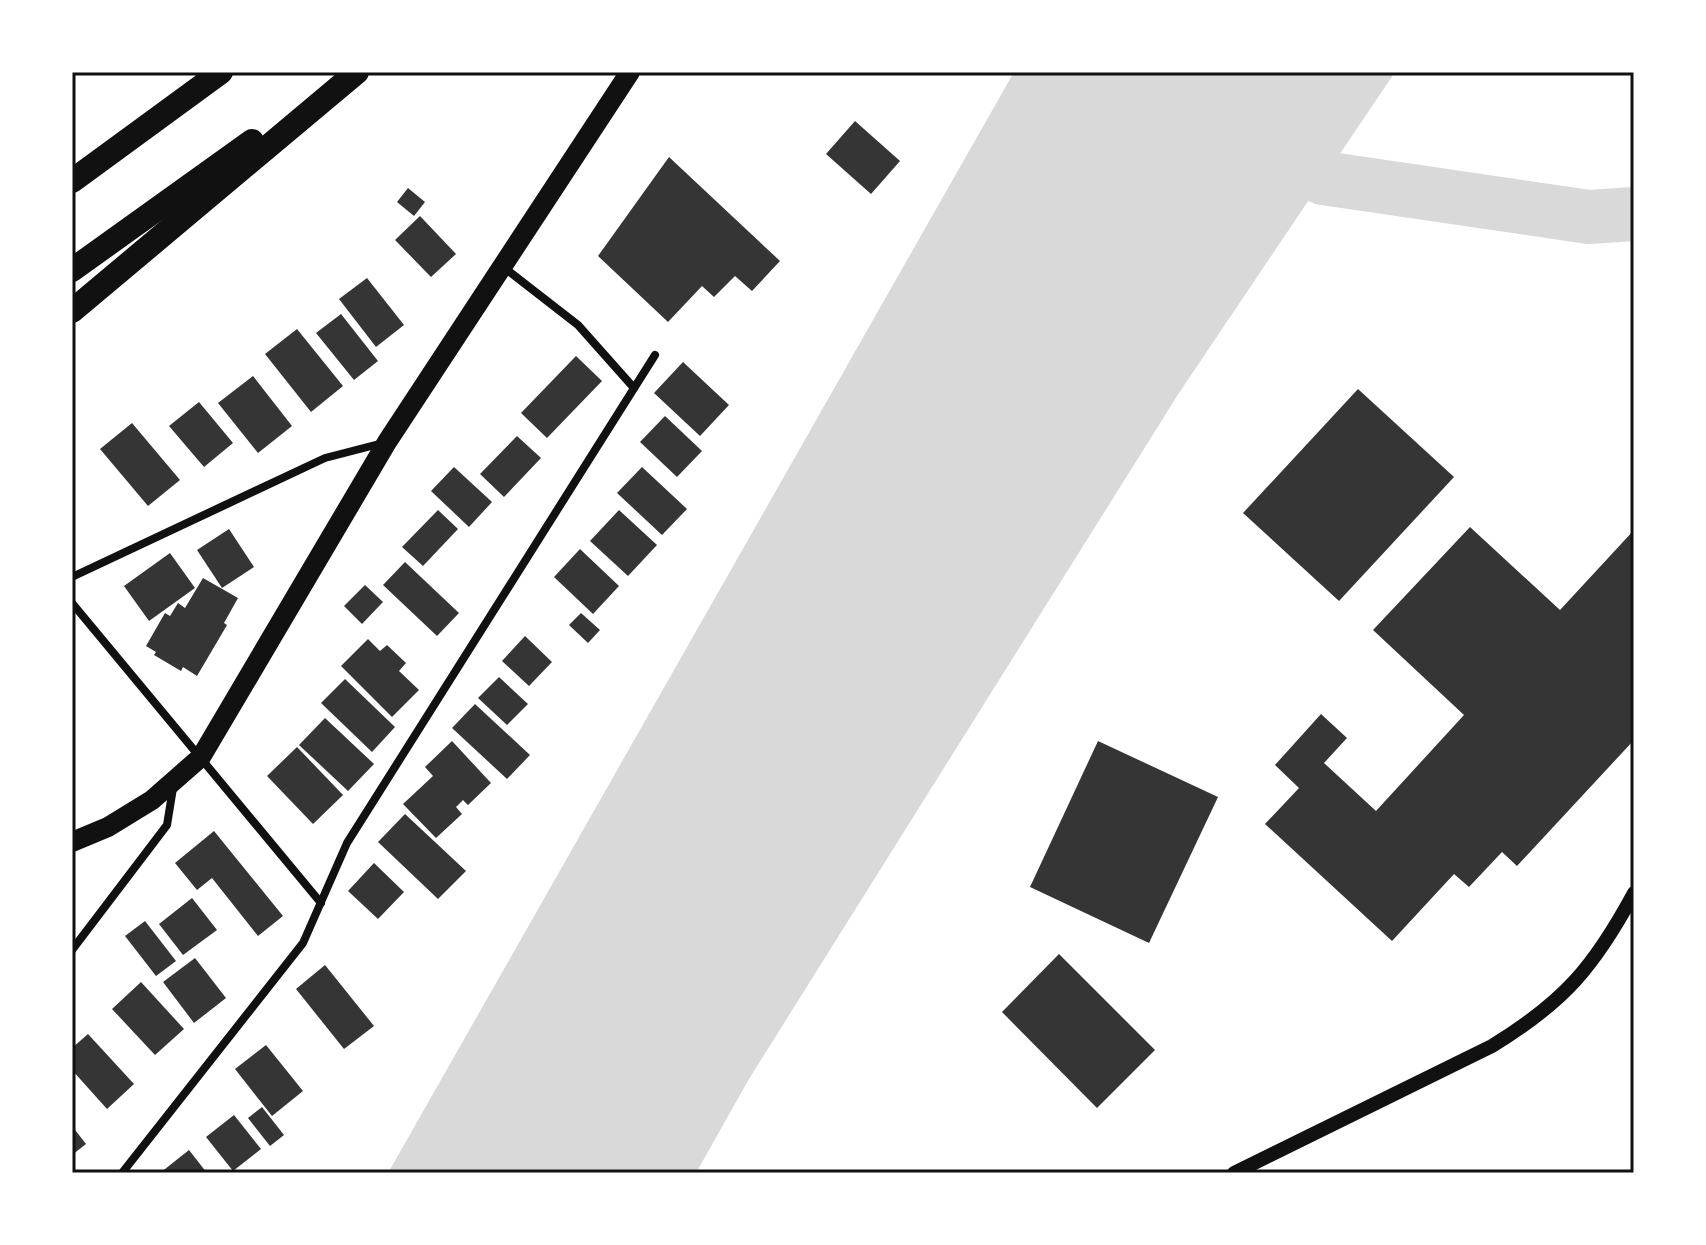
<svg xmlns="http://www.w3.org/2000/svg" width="1706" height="1245" viewBox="0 0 1706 1245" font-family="Karla,sans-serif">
<rect width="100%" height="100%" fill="#fff"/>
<polygon fill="#d9d9d9" points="1014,72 1395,72 1179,393 749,1079 696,1173 388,1173"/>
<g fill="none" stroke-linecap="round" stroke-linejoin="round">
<polyline stroke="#d9d9d9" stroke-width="54" points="1323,178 1589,217 1634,214"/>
</g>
<g fill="#353535">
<polygon points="855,121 900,161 871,194 826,154"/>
<polygon points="669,157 780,261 752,291 735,276 714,297 702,286 668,322 598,256"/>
<polygon points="408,188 425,202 414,216 397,202"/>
<polygon points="420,216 456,254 431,277 395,240"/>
<polygon points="367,278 404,325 376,347 339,299"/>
<polygon points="341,314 378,361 354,380 316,333"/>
<polygon points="297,329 343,386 311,412 265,354"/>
<polygon points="576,356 602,381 547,438 521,413"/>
<polygon points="683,362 729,405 700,436 654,393"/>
<polygon points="253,376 292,426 258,453 218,403"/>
<polygon points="1358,389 1454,477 1339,601 1243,513"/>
<polygon points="199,402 233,443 204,467 169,426"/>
<polygon points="665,416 702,451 677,477 640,442"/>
<polygon points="132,423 180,480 148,506 100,449"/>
<polygon points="517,436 541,458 504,497 480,474"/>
<polygon points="454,467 492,502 469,527 431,491"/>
<polygon points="642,467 687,509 662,535 617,493"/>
<polygon points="438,510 458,529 423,566 402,547"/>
<polygon points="619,510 657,545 628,576 590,541"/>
<polygon points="1470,527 1560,610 1634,530 1634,740 1517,866 1502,852 1469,887 1454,874 1392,941 1265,824 1299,788 1275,765 1321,714 1347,738 1324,763 1376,811 1464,715 1373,630"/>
<polygon points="229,529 254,567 222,588 197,550"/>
<polygon points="580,549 619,586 593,614 554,577"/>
<polygon points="170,553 195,588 149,621 124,586"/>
<polygon points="405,562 459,613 437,636 383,585"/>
<polygon points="203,578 238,598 224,623 227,625 197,676 183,667 181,671 154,655 156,652 146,646 165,613 170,616 178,603 185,608"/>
<polygon points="365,585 383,602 362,624 344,606"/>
<polygon points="581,613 600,630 588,643 569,625"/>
<polygon points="525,636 552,662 529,686 502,661"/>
<polygon points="368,639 380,651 387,645 406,663 399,671 419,690 392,717 341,666"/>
<polygon points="499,677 528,704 507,725 478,698"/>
<polygon points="345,679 395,727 372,752 321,703"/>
<polygon points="475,704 530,755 507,779 452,728"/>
<polygon points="325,718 374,764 348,791 299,745"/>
<polygon points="452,741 491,783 468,805 463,800 456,807 462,814 436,838 403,804 433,776 425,767"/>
<polygon points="1098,741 1218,797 1149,943 1030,887"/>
<polygon points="297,747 343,795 313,824 267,776"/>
<polygon points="405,814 466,871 438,899 378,842"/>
<polygon points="214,831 283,916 258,936 212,878 197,890 175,863"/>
<polygon points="374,863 404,892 378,919 348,891"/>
<polygon points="192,898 217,930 183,955 159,924"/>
<polygon points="145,921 176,961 156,976 125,936"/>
<polygon points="1059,954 1155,1050 1097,1108 1002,1012"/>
<polygon points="195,958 226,998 194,1023 163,982"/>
<polygon points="325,965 374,1026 344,1049 296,989"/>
<polygon points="141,982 184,1029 155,1055 112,1009"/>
<polygon points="88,1034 134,1084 107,1109 72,1070 72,1048"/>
<polygon points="266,1045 303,1091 272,1116 235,1069"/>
<polygon points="262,1107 284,1135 270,1146 248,1118"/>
<polygon points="234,1115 261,1149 233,1171 206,1137"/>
<polygon points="72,1126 86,1144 72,1155"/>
<polygon points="189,1150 207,1173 160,1173"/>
</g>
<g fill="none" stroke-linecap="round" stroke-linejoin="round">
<g stroke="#111" stroke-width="8">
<polyline points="502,266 578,325 634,388"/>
<polyline points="72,577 325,458 383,443"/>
<polyline points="72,603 321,903"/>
<polyline points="72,950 167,825 173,788"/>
<polyline points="122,1173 303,943 347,843 655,355"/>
</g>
<path stroke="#111" stroke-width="14" d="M1234,1173L1492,1046C1564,1002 1594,967 1634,893"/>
<polyline stroke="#111" stroke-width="20" points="72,842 108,827 152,800 201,757 387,442 630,72"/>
<g stroke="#111" stroke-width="24">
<polyline points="72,181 221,72"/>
<polyline points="72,270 252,141"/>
<polyline points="72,311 357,72"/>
</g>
</g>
<rect width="1706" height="1245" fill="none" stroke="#ffffff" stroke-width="148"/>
<rect x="74" y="74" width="1558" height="1097" fill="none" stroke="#111" stroke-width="3"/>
</svg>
